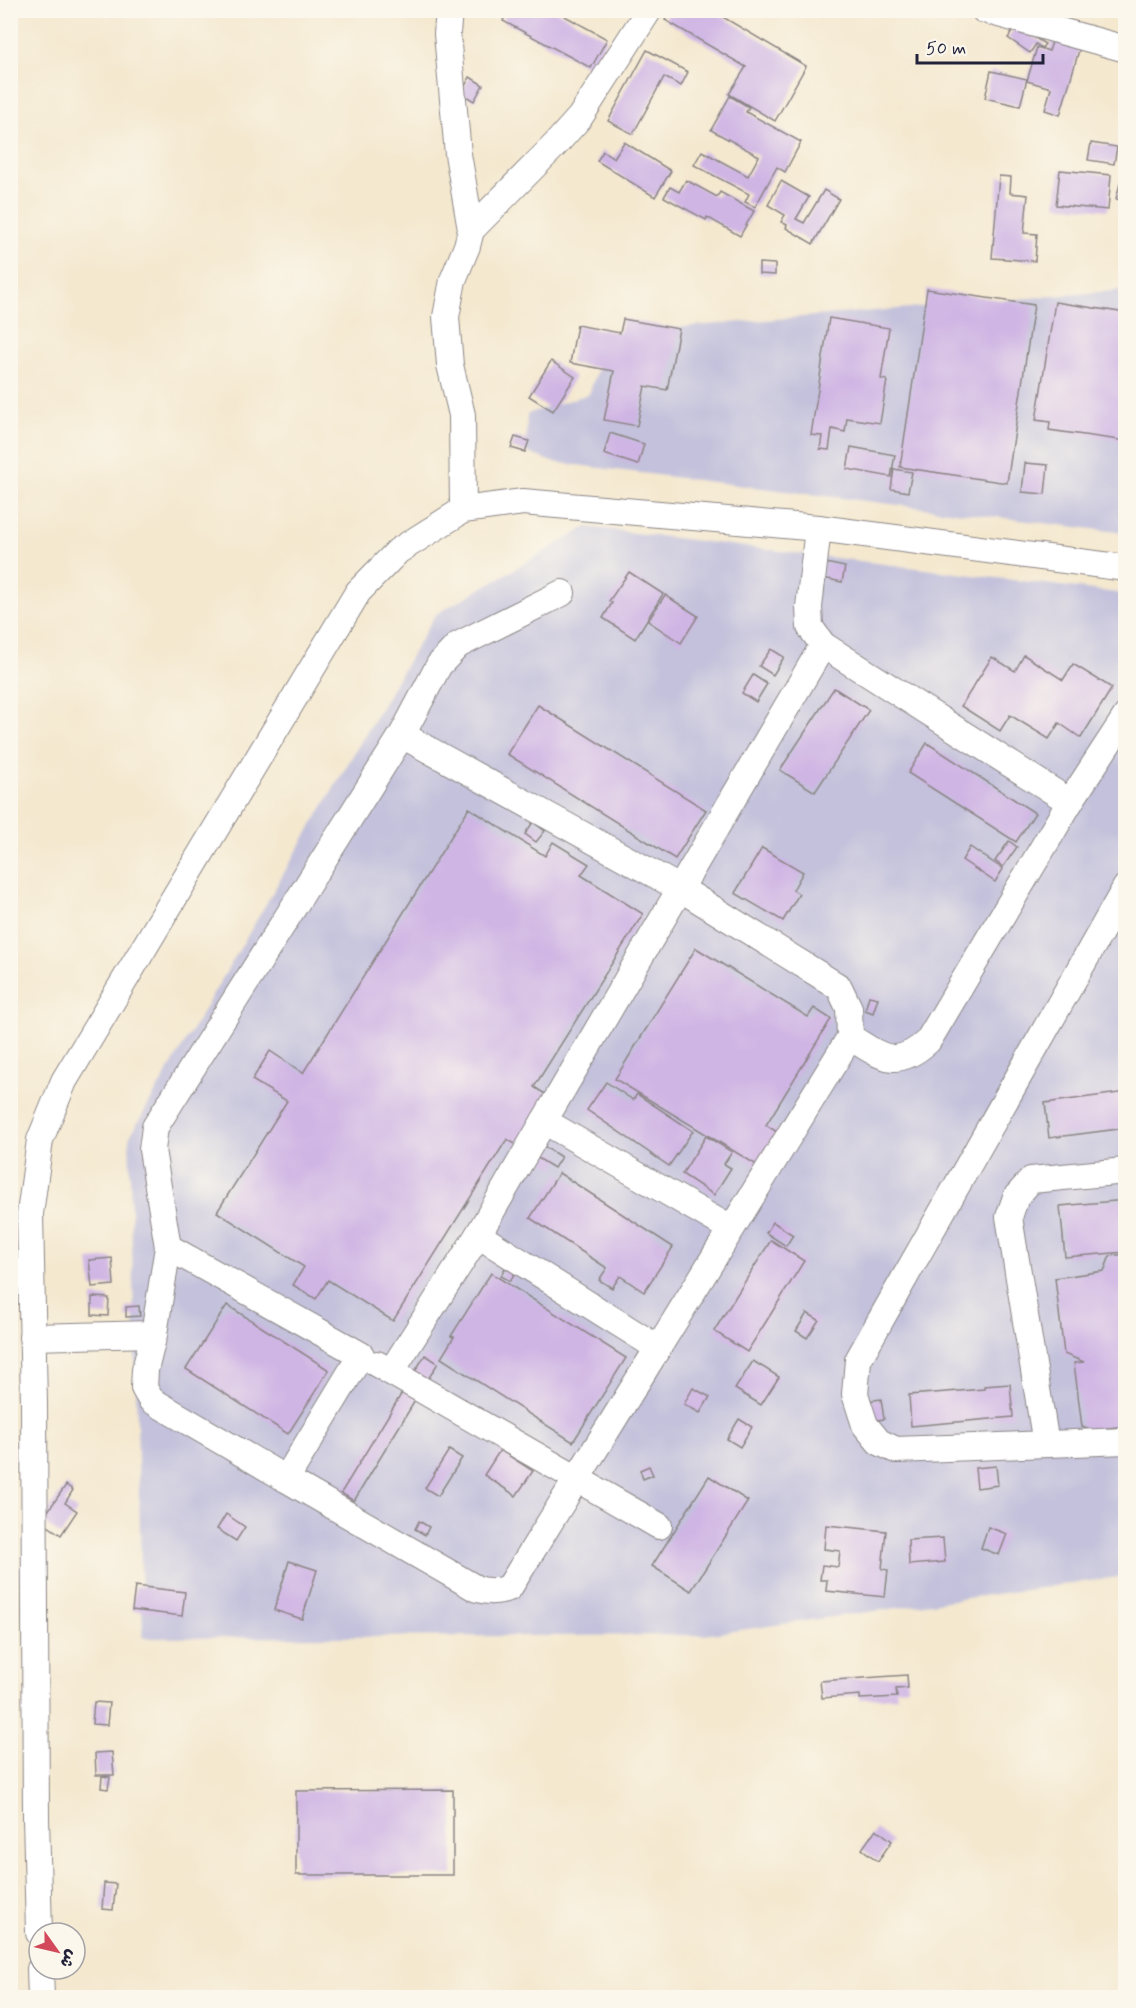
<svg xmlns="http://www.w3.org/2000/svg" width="1136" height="2008" viewBox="0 0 1136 2008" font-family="Mynerve,'Playpen Sans Arabic',sans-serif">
<rect width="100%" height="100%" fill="#fbf7ec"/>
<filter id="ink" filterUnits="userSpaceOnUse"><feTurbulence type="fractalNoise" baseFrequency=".0167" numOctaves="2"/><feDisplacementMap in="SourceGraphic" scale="12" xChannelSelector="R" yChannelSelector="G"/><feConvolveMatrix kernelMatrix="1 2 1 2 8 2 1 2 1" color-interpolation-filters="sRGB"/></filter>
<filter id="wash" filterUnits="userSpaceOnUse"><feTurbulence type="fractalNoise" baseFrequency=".008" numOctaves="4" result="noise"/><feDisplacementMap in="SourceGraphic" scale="24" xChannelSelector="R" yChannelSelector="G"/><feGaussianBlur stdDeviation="1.35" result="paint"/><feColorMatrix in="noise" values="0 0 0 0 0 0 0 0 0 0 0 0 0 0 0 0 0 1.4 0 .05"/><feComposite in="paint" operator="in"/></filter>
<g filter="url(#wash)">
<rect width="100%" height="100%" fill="#f4e8cf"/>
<g fill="#c3c1db">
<polygon points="1125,290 1125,533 552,462 526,452 527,414 589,394 610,333"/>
<polygon points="587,527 1125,594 1125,1576 704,1635 143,1638 129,1138 435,615"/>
</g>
<g id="blocks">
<g fill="#cfb5e4">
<polygon points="508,10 554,10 607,39 591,68 503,21"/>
<polygon points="670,10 711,10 806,66 775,121 729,94 746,67 665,20"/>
<polygon points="1016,26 1045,44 1042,48 1036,44 1030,53 1008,38"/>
<polygon points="1053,39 1080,47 1060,115 1045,110 1051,88 1027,81 1037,47 1049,51"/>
<polygon points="647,50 688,72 681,86 664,77 633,134 608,121"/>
<polygon points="991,71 1027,79 1020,106 985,98"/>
<polygon points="470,77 483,85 474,101 461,93"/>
<polygon points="730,96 749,107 746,112 801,142 785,172 777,167 755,207 745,202 749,194 694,165 702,151 748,176 759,156 711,130"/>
<polygon points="624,142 671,171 655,197 597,161 603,151 614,158"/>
<polygon points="1091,143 1117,147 1114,164 1088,160"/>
<polygon points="1125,165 1126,165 1126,201 1116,199"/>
<polygon points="1060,170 1111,175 1108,210 1056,205"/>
<polygon points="999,176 1011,177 1010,193 1028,195 1024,233 1037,234 1035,261 992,258"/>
<polygon points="686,180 717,197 720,192 754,211 740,236 707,217 706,220 664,197 670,187 679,192"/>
<polygon points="781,181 809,197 796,219 804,223 824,190 839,199 813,244 786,228 787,225 781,222 785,215 768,205"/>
<polygon points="759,263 775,264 775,275 759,274"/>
<polygon points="927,289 1034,305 1007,483 900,467"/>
<polygon points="1055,302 1126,313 1126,441 1049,430 1050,422 1036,420"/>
<polygon points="829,318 889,328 881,379 887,380 880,423 847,418 845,432 832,429 829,450 820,449 822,436 811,435"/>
<polygon points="623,319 679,329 667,390 645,386 637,426 604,420 614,371 570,363 577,325 620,333"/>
<polygon points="551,361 575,377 553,411 529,396"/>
<polygon points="610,433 644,444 638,465 604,454"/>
<polygon points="515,437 529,441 525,452 511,448"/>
<polygon points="851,447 895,455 891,477 847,469"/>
<polygon points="1025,463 1048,465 1045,494 1022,492"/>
<polygon points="894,469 912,472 908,492 891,489"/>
<polygon points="826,563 845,567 842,582 823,578"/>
<polygon points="629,572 663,594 635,639 603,618 612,603 609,601"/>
<polygon points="665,595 698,616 681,643 648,621"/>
<polygon points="771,649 784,657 773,675 759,666"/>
<polygon points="1024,655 1063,680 1073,664 1112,688 1081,738 1059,723 1049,739 1010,715 1000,731 961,706 992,657 1015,671"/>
<polygon points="753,675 767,684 756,702 742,693"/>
<polygon points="834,688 869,710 815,792 780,770"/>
<polygon points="538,705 706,810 675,859 507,754"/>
<polygon points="927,743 1035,813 1016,842 908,773"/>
<polygon points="469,808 545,856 553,842 589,864 581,875 643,914 534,1087 550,1097 526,1135 561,1157 554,1168 507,1139 393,1321 328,1280 316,1299 293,1285 304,1267 217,1212 287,1101 252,1080 270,1051 303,1073"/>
<polygon points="533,822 545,831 536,842 525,834"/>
<polygon points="1009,841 1017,847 1003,867 995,861"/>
<polygon points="970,847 1003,869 995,882 962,860"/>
<polygon points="762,848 803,872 793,890 799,894 783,921 735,893"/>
<polygon points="696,948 808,1017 814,1008 831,1019 766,1125 780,1134 760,1167 615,1079"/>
<polygon points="869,996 878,998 873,1013 865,1010"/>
<polygon points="606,1082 633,1100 637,1094 693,1131 669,1166 587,1110"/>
<polygon points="1126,1092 1126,1128 1049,1138 1045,1103"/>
<polygon points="706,1136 732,1152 724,1164 731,1168 714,1195 682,1174"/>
<polygon points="559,1173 673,1247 644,1292 620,1276 612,1288 599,1280 607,1268 530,1218"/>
<polygon points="1126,1200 1126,1252 1065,1257 1060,1206"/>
<polygon points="773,1222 793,1235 786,1246 766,1233"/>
<polygon points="771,1240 804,1261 747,1352 714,1331"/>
<polygon points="1126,1254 1126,1426 1090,1430 1082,1427 1074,1363 1084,1362 1064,1354 1055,1278 1104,1271 1110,1256"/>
<polygon points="112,1258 114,1285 92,1287 89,1260"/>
<polygon points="505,1268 515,1273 510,1281 501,1276"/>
<polygon points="491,1273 626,1358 573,1442 441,1358 454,1337 451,1336"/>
<polygon points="92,1297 109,1298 108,1316 92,1315"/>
<polygon points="227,1305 329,1370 288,1434 186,1369"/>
<polygon points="139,1306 140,1316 126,1317 126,1307"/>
<polygon points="807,1313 819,1320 807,1338 796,1331"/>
<polygon points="425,1355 438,1363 354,1501 341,1493"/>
<polygon points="753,1361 779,1377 761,1405 735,1389"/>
<polygon points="1010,1384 1013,1417 911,1426 909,1395 984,1389 984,1386"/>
<polygon points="693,1388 710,1397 700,1413 684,1404"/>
<polygon points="881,1399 884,1419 871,1421 867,1401"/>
<polygon points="739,1419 752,1427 740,1447 727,1439"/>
<polygon points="449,1450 462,1458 438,1496 425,1488"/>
<polygon points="500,1450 533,1471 516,1496 484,1475"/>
<polygon points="649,1466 653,1475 643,1479 640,1470"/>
<polygon points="996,1466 998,1485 977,1488 975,1468"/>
<polygon points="709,1476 748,1501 691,1591 652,1566"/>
<polygon points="66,1485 73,1490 65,1503 77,1511 61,1535 41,1521"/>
<polygon points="226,1514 245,1527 236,1541 217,1529"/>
<polygon points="419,1521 429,1527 425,1535 415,1529"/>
<polygon points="826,1525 886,1531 882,1569 888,1570 885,1597 826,1591 827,1580 820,1580 822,1565 838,1567 840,1551 824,1549"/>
<polygon points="988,1527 1007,1534 999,1555 981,1548"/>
<polygon points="943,1538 945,1562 909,1565 908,1540"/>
<polygon points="289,1561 317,1570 302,1619 274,1610"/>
<polygon points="135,1586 185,1592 182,1616 132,1610"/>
<polygon points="907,1675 908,1688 896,1689 897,1697 860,1699 860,1695 822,1698 820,1681"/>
<polygon points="94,1702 109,1703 107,1725 92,1724"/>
<polygon points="112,1752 114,1775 96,1775 95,1753"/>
<polygon points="102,1776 110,1777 108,1789 101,1788"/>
<polygon points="453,1790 453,1875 296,1875 296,1791"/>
<polygon points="876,1829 892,1841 878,1861 862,1849"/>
<polygon points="104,1883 116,1884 113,1910 102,1909"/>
</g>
</g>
</g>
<g filter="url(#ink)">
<use href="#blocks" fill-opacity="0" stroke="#8b8585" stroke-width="1.5"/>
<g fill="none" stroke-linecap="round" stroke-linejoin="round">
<defs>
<g id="minor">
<polyline points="449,10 447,34 458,154 471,230 467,246 453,280 446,317 450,365 462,415 463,510"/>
<polyline points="984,10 1126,49"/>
<polyline points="471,230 555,145 580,117 649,10"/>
<polyline points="823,645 1070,802"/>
<polyline points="402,735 681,889 839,987 849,1008 850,1037 658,1348"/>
<polyline points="1126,887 858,1360 855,1394 865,1425 879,1442 896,1450 1126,1441"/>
<path d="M850,1037C882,1057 896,1070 928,1041L1070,802L1126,716"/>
<polyline points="731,1229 544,1121 823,645 810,627 809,607 818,528"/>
<polyline points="478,1235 544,1121"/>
<polyline points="154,1334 168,1247"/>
<polyline points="32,1337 154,1334 145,1370 144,1388 151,1400 286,1479 361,1355 168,1247 152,1150 155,1127 402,735 439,665 458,645 562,593"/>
<polyline points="377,1364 659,1526"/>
<polyline points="1046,1444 1009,1217 1016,1197 1031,1180 1126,1171"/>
<path d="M286,1479L477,1589C489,1592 497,1592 509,1588L658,1348L478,1235L391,1372"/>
<polyline points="39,1933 36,1818 34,1403 30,1214 40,1140 64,1081 358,592 398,551 463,510 523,502 818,528 1126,568"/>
<polyline points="40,1969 41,1998"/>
</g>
</defs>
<use href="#minor" stroke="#8b8585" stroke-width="28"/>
<use href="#minor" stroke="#fff" stroke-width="26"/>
</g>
</g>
<rect width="1136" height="2008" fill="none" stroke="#fbf7ec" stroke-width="36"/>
<g transform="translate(57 1951) rotate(124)"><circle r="28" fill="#fbf7ec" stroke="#a4a2a5" stroke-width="1.5"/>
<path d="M0-4.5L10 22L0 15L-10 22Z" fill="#d1495b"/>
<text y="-9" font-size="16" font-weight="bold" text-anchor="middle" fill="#22223b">ش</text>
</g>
<path d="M917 54v9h126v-9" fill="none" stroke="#22223b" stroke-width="3"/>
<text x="926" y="54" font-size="18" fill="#22223b" stroke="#fbf7ec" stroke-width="4.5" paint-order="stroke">50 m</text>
</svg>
